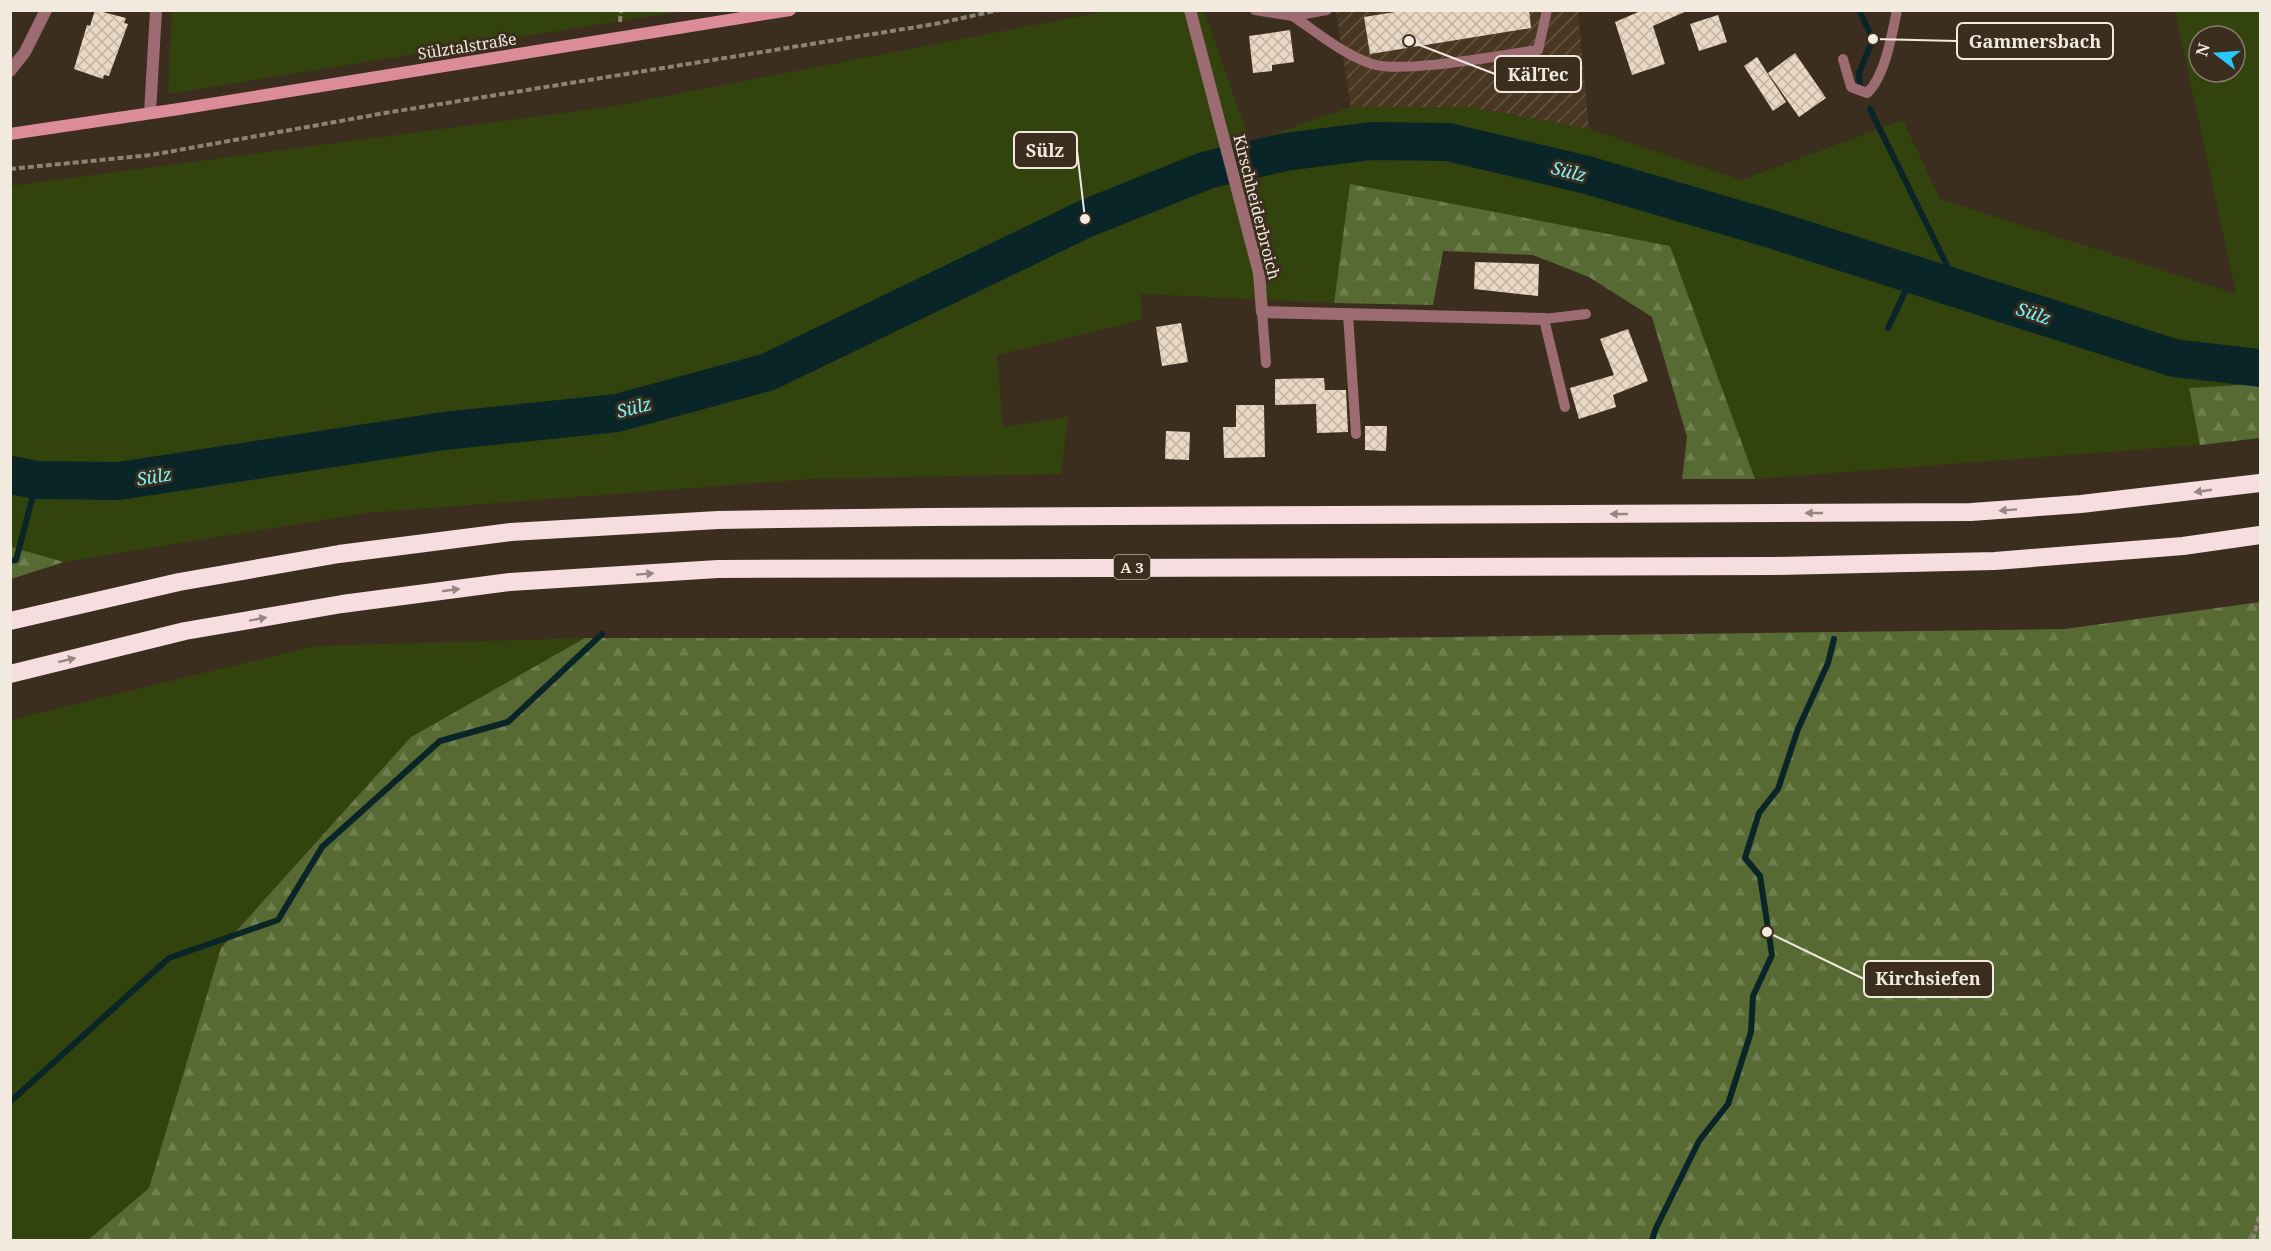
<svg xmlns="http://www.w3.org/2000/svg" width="2271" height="1251" viewBox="0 0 2271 1251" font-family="'Noto Serif',serif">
<defs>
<pattern id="industrial-furrows" width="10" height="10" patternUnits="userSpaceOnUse" patternTransform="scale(1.5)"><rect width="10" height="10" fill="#493722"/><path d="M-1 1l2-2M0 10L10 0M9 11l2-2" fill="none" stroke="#645442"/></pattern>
<pattern id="forest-firs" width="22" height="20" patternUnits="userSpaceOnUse" patternTransform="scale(1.5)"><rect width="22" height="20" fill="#576a33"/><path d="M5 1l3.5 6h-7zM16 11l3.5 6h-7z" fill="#707f50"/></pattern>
<pattern id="building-cross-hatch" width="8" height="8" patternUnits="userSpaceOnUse" patternTransform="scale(1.5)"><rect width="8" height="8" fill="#ead8c5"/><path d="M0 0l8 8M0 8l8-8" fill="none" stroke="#c2b4a4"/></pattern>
</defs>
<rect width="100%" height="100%" fill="#3b2e1e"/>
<polygon fill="url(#industrial-furrows)" points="1336,11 1578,11 1589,129 1470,107 1351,107"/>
<g fill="#33430d" fill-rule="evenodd">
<polygon points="172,11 172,10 682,11 168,94"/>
<path d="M1107,11H1204L1250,142L1351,107H1470L1590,129L1741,180L1903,120L1940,199L2236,294L2175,11H2260V384L2189,388L2200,445L1755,479L1670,246L1350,185L1334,303L1141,294L1142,320L997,355L1003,427L1068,417L1061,474L811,479L366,513L64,562L11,547L10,186L609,107ZM2199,36H2235V72H2199Z"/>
<polygon points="585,638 411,737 221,948 149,1189 88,1240 11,1240 10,720 315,646"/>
</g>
<g fill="url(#forest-firs)">
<polygon points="1350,184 1670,246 1755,479 1682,479 1687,437 1652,317 1589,277 1533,255 1443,251 1433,305 1334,303"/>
<polygon points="2260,384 2260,438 2200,445 2189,388"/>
<polygon points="10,547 11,547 64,562 11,579"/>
<polygon points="2260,602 2260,1240 88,1240 149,1188 221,948 411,737 585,638 1362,638 2065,629"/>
</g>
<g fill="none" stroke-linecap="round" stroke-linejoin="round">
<g stroke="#0a2528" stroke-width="6">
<polyline points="1859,10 1873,39 1859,73 1860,84"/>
<polyline points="1870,109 1959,290"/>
<polyline points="1888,328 1913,275"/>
<polyline points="10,561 16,560 37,480"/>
<polyline points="10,1102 169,958 278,920 322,847 440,741 508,722 602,634"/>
<polyline points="1652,1240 1656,1228 1699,1141 1728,1104 1751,1032 1753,996 1772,955 1760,876 1745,858 1759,813 1778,789 1798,729 1828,663 1834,639"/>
</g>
<polyline stroke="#0a2528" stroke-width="38" points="10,475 37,480 119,481 444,431 617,413 768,372 1085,219 1207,170 1285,152 1371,141 1448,142 1587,175 1771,229 2174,358 2260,368"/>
</g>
<g fill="url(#building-cross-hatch)">
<polygon points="95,10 126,18 124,23 128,24 109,76 104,75 103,79 74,69 87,25 90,26"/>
<polygon points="1408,10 1529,10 1531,28 1370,54 1364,17"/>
<polygon points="1643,10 1689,10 1653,26 1665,64 1632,75 1615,22"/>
<polygon points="1718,15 1727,42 1699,51 1690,24"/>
<polygon points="1290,30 1294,62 1272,65 1272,71 1253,73 1249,36"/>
<polygon points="1795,53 1826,98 1799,117 1768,73"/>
<polygon points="1757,57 1786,102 1773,111 1744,66"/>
<polygon points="1475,262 1539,264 1538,296 1474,289"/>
<polygon points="1181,323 1188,362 1162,366 1156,327"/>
<polygon points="1628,329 1648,381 1613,395 1616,407 1579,419 1570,388 1614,375 1600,339"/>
<polygon points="1324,378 1325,390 1346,390 1348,432 1317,433 1316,404 1275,405 1275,379"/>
<polygon points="1236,405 1264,405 1265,457 1224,458 1223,427 1236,427"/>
<polygon points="1365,426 1387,426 1386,451 1365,450"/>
<polygon points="1166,431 1190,432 1189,460 1165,459"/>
</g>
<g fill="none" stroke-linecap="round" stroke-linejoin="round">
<g stroke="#8d8274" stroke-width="4" stroke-dasharray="6 3" stroke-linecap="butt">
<polyline points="620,22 621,10"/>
<polyline points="10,169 151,155 385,113 935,24 999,10"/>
<polyline points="2253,1240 2260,1213"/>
</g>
<g stroke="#9d6c73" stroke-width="10">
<polyline points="1255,10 1293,16 1327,10"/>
<path d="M1293,16C1318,33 1344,55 1372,64C1404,74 1500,55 1538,50L1547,10"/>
<path d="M1843,59L1851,87L1867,93C1885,77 1892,34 1897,10"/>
<polyline points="1262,312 1266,363"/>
<polyline points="1348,314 1356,434"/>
<polyline points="1565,407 1544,319 1586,314"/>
</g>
<g stroke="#9d6c73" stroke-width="12">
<polyline points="1190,10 1259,273 1262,312 1544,319"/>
<polyline points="10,71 25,52 46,10"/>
<polyline points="150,113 156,10"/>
</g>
<polyline stroke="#db8c98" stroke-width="12" points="10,134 179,109 790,10"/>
<g stroke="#f6dde0" stroke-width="18">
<polyline points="10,621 179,582 339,554 511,532 718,520 927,517 1971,512 2081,504 2260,483"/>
<polyline points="10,674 185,631 342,604 510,582 718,569 1773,566 1995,561 2183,546 2260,535"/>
</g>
</g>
<defs><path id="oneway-solid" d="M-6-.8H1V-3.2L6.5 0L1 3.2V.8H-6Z" transform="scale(1.5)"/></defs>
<g fill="#98867f">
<use href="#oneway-solid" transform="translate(2203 491) rotate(172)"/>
<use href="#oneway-solid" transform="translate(2008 510) rotate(176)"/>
<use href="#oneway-solid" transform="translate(1814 513) rotate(180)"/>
<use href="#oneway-solid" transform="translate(1619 514) rotate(180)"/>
<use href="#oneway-solid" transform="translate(645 574) rotate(-4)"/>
<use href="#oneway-solid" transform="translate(451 590) rotate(-8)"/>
<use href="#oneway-solid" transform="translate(258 619) rotate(-10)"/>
<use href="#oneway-solid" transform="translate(67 660) rotate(-14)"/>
</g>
<g text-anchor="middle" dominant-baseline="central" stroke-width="6" stroke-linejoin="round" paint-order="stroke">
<rect fill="#3b2e1e" stroke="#bbb1a5" stroke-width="1.5" x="1114" y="555" width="36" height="24" rx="4.5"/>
<g font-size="15" font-weight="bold" fill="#f2e9df">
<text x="1132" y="567">A 3</text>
</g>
<g font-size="16" fill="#f2e9df" stroke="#3b2e1e">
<text transform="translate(467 46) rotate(-9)">Sülztalstraße</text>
<text transform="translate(1257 207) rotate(76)">Kirschheiderbroich</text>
</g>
<g font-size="18" font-style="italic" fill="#78f5ff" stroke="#3b2e1e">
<text transform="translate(1569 171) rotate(14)">Sülz</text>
<text transform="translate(2034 313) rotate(18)">Sülz</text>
<text transform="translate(634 407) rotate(-14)">Sülz</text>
<text transform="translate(154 476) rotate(-9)">Sülz</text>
</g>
</g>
<path fill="none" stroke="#f2e9df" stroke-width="2" d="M1873 39L1957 41M1409 41L1495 74M1085 219L1077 150M1767 932L1864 979"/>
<g fill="#f2e9df" stroke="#3b2e1e" stroke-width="2">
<circle cx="1873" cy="39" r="6"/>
<circle cx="1409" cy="41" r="6"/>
<circle cx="1085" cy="219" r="6"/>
<circle cx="1767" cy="932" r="6"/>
</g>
<g fill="#3b2e1e" stroke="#f2e9df" stroke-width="2">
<rect x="1957" y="23" width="156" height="36" rx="6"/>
<rect x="1495" y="56" width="86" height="36" rx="6"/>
<rect x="1014" y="132" width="63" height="36" rx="6"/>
<rect x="1864" y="961" width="129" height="36" rx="6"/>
</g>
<g font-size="18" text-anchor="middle" font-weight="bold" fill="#f2e9df">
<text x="2035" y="48">Gammersbach</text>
<text x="1538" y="81">KälTec</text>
<text x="1045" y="157">Sülz</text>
<text x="1928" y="985">Kirchsiefen</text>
</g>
<rect width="2271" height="1251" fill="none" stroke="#f2e9df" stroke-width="24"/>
<g transform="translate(2217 54) rotate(287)"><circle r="28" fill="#3b2e1e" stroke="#84796b" stroke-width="1.5"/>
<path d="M0-4.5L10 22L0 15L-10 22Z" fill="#28c8ff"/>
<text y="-9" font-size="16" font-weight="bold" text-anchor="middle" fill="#f2e9df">N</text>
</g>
</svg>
